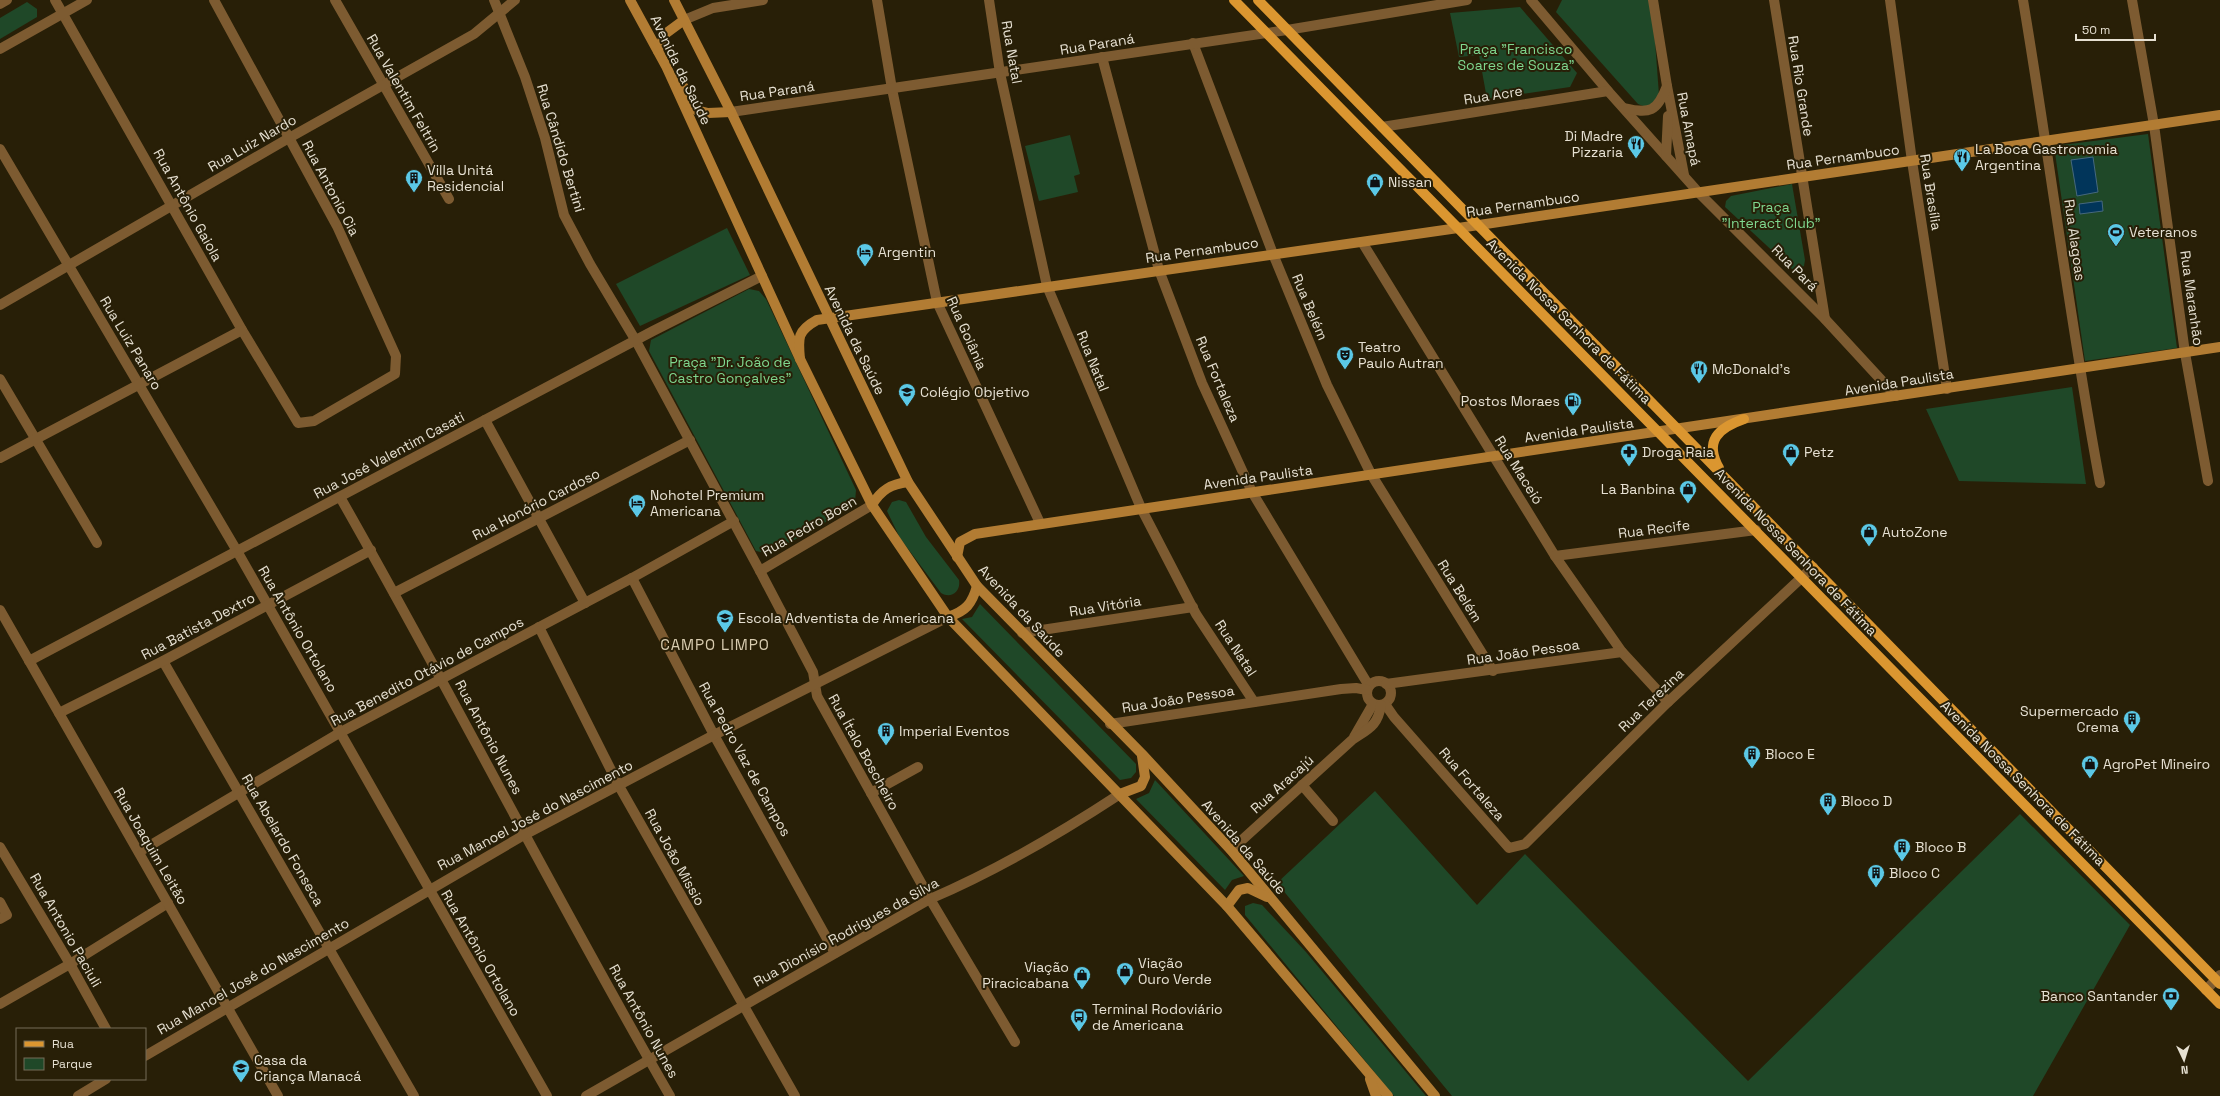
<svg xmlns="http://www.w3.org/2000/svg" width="2220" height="1096" viewBox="0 0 2220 1096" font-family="'Space Grotesk',sans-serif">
<rect width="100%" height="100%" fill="#281f07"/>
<g fill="#1f4828">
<polygon points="1562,0 1652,0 1659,95 1648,108 1638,104 1556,12"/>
<polygon points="27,2 37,9 37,17 0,39 0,18"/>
<polygon points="1520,7 1577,73 1570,87 1487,99 1479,55 1459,57 1450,13"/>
<polygon points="2148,134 2177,348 2085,361 2054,146"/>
<polygon points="1070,135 1080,174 1074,176 1078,192 1039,201 1025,146"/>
<polygon points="1792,184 1805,260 1804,266 1799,269 1792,269 1725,207 1726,201 1731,196"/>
<polygon points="727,228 750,275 640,326 616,284"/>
<polygon points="749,289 759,291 766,299 856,490 855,502 852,507 770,554 756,551 649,351 651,340"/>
<polygon points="2072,387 2086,484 1959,481 1926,409"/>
<path d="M899,500L906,502L926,537L959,580C961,592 951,599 941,593L900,538L887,511L892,502Z"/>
<polygon points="980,604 1136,764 1136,772 1131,778 1120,780 962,619 972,617"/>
<polygon points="1155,780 1244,876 1232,880 1225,890 1136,799 1149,793"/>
<polygon points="1375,791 1477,905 1525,854 1748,1081 2020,814 2130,925 2033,1096 1452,1096 1277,883"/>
<polygon points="1253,903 1262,905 1306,952 1426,1096 1394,1096 1245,915 1245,906"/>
</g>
<g fill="#01355a" stroke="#46687e">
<polygon points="2093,157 2098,192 2077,196 2071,160"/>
<polygon points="2102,201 2103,211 2080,214 2079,204"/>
</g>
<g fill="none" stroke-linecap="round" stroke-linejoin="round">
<g stroke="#7d5b31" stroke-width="10">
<polyline points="55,0 242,330 298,423 314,421 395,374 396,356 337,226 214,0"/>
<polyline points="335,0 449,199"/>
<polyline points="494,0 525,77 545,138 564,215 590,264 636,341 760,571 813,672 817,696 930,899 1015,1042"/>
<polyline points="877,0 892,89 937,302 1040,523"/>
<polyline points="989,0 1000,73 1047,286 1141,508 1196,614 1254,702"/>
<polyline points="1531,0 1608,91 1699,193 1825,319 1896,396"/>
<polyline points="1653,0 1667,86 1684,175"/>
<polyline points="1774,0 1825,319"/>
<polyline points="1890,0 1912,161 1947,389"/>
<path d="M2023,0C2050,161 2070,323 2100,483"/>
<polyline points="2132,0 2154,125 2185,353 2208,481"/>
<polyline points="684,20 713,8 763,0"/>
<polyline points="1193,43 1273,254 1327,385 1371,474 1493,671"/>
<polyline points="1102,57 1159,270 1202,383 1252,492 1369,686"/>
<path d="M1624,108C1650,114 1657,112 1667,86"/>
<polyline points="731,112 1287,30 1467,0"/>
<polyline points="1382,127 1608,91"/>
<polyline points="0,149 237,551 547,1096"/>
<polyline points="1666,156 1668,116"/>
<polyline points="1362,242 1555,556 1622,652 1668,702"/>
<polyline points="0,305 289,138 474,34 515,0"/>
<polyline points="0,379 97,543"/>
<polyline points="485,420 585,603"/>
<polyline points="0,458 242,330"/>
<path d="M340,497C453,695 556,899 670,1096"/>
<polyline points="1555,556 1756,530"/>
<polyline points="760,571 872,505"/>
<polyline points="632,578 714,735 835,953"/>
<polyline points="394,593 690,440"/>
<polyline points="539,627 619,786 795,1096"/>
<polyline points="1022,633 1193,607"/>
<polyline points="29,661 653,331 762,276"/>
<polyline points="163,661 414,1096"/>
<circle cx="1379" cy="693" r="12"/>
<polyline points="1386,684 1622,652"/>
<polyline points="1385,704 1394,717 1509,848 1525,844 1668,702 1813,567"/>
<polyline points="59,713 163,661 371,550"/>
<polyline points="1110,724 1341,689 1356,688 1367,690"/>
<polyline points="1354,737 1373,704"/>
<polyline points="1302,785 1333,821"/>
<polyline points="871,793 918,767"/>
<polyline points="0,847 70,964 106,1029"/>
<path d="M1231,850L1352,740C1368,729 1378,726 1381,705"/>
<polyline points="139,852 341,732 632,578 734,521"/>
<polyline points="0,902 7,915 0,919"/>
<polyline points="2206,990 2220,975"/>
<polyline points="0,1004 70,964 168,903"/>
<polyline points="145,1056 524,835 714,735 948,617"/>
<polyline points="78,1096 106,1079"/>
<path d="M586,1096L930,899C998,870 1059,834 1120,794"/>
</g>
<g stroke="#7d5b31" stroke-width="10">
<polyline points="0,4 7,0"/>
<polyline points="0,49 87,0"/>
<polyline points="0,610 278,1096"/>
</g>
<g stroke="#b27c33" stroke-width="10">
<polyline points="630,0 666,66 800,359 872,505 948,617 1227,906 1388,1096"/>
<polyline points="674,0 731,112 908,482 977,586 1142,754 1231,850 1435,1096"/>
<polyline points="658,51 665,34 684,20"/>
<polyline points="678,77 696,110 708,113 731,112"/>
<path d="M800,359C798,338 797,331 817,320L1479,225L2220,115"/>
<path d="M872,505C881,490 891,484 908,482"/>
<polyline points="957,557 960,542 975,534 2220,347"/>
<path d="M948,617C966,611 972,604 977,586"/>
<polyline points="1120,794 1141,786 1145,777 1142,756"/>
<polyline points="1227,906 1239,890 1248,888 1267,897"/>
<polyline points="1370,1079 1376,1096"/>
</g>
<g stroke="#db9630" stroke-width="10">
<polyline points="1234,0 2220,1004"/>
<polyline points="1258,0 2220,984"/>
<path d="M1719,468C1704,441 1718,428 1744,419"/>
</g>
</g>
<defs>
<symbol id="restaurant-pin" viewBox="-11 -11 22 30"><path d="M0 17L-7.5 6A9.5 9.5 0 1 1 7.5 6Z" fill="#5bc8e6" stroke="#281f07"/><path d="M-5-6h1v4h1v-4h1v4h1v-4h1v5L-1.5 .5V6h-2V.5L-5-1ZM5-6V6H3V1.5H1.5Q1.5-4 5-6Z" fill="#111"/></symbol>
<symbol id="building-pin" viewBox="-11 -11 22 30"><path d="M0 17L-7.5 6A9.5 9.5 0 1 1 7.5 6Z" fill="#5bc8e6" stroke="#281f07"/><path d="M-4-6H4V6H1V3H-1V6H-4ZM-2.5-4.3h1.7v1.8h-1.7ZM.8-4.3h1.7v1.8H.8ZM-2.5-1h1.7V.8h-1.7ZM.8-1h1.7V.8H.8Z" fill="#111"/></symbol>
<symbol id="shop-pin" viewBox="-11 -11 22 30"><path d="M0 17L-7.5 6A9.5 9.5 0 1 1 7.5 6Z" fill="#5bc8e6" stroke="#281f07"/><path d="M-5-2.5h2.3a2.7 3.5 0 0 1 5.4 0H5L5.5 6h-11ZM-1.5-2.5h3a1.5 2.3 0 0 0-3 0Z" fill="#111"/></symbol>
<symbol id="stadium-pin" viewBox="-11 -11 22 30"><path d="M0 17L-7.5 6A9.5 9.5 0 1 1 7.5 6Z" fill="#5bc8e6" stroke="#281f07"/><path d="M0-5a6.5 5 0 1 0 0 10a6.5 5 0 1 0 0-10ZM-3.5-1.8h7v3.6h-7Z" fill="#111"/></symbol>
<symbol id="hotel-pin" viewBox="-11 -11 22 30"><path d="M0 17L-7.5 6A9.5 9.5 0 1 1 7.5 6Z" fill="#5bc8e6" stroke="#281f07"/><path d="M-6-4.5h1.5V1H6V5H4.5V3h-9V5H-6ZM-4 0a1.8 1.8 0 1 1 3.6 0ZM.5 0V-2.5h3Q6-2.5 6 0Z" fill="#111"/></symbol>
<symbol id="theatre-pin" viewBox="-11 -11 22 30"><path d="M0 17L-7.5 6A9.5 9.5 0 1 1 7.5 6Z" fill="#5bc8e6" stroke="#281f07"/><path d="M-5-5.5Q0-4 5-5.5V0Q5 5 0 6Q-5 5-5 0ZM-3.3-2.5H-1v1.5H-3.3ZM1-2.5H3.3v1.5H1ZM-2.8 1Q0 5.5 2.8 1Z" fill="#111"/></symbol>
<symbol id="school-pin" viewBox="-11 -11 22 30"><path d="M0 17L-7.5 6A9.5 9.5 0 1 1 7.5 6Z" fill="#5bc8e6" stroke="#281f07"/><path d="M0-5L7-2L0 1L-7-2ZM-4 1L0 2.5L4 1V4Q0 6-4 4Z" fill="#111"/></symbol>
<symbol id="fuel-pin" viewBox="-11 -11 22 30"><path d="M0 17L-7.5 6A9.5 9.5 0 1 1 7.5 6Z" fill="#5bc8e6" stroke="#281f07"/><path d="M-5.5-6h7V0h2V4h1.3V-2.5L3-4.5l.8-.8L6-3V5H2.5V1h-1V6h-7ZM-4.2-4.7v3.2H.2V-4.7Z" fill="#111"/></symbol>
<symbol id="pharmacy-pin" viewBox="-11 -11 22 30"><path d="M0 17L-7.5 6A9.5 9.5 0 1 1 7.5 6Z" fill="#5bc8e6" stroke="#281f07"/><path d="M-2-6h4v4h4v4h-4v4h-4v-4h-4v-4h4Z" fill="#111"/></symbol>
<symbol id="bank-pin" viewBox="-11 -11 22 30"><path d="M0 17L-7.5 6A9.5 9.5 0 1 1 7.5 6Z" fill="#5bc8e6" stroke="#281f07"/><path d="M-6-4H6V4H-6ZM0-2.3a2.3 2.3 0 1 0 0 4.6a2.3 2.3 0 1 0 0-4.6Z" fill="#111"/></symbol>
<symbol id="bus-pin" viewBox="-11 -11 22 30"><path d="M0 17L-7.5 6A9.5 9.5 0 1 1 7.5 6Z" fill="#5bc8e6" stroke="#281f07"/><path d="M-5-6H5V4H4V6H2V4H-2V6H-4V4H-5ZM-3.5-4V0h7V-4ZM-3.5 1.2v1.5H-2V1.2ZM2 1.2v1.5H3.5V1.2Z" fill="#111"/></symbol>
</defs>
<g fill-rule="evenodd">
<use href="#restaurant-pin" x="1626" y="134" width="20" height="27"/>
<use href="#restaurant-pin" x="1952" y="147" width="20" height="27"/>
<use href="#building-pin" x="404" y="168" width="20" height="27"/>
<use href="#shop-pin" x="1365" y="172" width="20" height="27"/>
<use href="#stadium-pin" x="2106" y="222" width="20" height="27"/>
<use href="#hotel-pin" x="855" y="242" width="20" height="27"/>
<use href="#theatre-pin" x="1335" y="345" width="20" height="27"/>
<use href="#restaurant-pin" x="1689" y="359" width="20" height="27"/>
<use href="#school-pin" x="897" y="382" width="20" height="27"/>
<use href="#fuel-pin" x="1563" y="391" width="20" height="27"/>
<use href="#pharmacy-pin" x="1619" y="442" width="20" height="27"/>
<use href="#shop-pin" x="1781" y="442" width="20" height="27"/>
<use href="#shop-pin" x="1678" y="479" width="20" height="27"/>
<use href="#hotel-pin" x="627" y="493" width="20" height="27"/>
<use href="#shop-pin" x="1859" y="522" width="20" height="27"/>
<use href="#school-pin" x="715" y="608" width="20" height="27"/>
<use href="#building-pin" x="2122" y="709" width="20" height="27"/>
<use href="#building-pin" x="876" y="721" width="20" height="27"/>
<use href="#building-pin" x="1742" y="744" width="20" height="27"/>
<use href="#shop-pin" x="2080" y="754" width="20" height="27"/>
<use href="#building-pin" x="1818" y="791" width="20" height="27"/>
<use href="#building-pin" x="1892" y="837" width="20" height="27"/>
<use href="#building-pin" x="1866" y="863" width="20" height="27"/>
<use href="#shop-pin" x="1115" y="961" width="20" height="27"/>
<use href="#shop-pin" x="1072" y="965" width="20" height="27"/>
<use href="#bank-pin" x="2161" y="986" width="20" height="27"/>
<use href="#bus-pin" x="1069" y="1007" width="20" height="27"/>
<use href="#school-pin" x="231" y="1058" width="20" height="27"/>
</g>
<g text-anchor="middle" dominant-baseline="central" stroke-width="4" stroke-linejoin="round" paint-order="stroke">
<g font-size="14" fill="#e6e0d2" stroke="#281f07">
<text transform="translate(1097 44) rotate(-9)">Rua Paraná</text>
<text transform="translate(1012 52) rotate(80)">Rua Natal</text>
<text transform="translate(681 70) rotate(64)">Avenida da Saúde</text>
<text transform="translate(1801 86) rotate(81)">Rua Rio Grande</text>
<text transform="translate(777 91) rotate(-8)">Rua Paraná</text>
<text transform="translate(404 93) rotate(60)">Rua Valentim Feltrin</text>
<text transform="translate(1493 95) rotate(-9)">Rua Acre</text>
<text transform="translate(1689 129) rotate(79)">Rua Amapá</text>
<text transform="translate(252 143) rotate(-30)">Rua Luiz Nardo</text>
<text transform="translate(561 148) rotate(73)">Rua Cândido Bertini</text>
<text transform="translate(1843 157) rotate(-8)">Rua Pernambuco</text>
<text transform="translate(331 188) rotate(62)">Rua Antonio Cia</text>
<text transform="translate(1931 192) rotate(81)">Rua Brasília</text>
<text transform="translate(1523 204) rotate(-8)">Rua Pernambuco</text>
<text transform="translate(188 205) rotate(61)">Rua Antônio Gaiola</text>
<text transform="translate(2075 240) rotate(82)">Rua Alagoas</text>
<text transform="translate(1202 250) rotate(-8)">Rua Pernambuco</text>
<text transform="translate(1795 268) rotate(45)">Rua Pará</text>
<text transform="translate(2192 298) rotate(82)">Rua Maranhão</text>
<text transform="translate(1310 307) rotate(67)">Rua Belém</text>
<text transform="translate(1569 321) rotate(45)">Avenida Nossa Senhora de Fátima</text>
<text transform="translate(967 333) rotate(66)">Rua Goiânia</text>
<text transform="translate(855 340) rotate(64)">Avenida da Saúde</text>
<text transform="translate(131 343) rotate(59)">Rua Luiz Panaro</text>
<text transform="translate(1093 361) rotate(68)">Rua Natal</text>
<text transform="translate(1218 379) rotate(67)">Rua Fortaleza</text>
<text transform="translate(1899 382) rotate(-9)">Avenida Paulista</text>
<text transform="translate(1579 430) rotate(-8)">Avenida Paulista</text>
<text transform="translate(389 455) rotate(-28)">Rua José Valentim Casati</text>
<text transform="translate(1519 470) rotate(58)">Rua Maceió</text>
<text transform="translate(1258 477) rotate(-8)">Avenida Paulista</text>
<text transform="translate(536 504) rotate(-27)">Rua Honório Cardoso</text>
<text transform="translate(809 526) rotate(-30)">Rua Pedro Boen</text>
<text transform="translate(1654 529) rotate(-7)">Rua Recife</text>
<text transform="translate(1796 552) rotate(46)">Avenida Nossa Senhora de Fátima</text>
<text transform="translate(1460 591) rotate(58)">Rua Belém</text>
<text transform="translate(1105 606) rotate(-9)">Rua Vitória</text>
<text transform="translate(1022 611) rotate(47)">Avenida da Saúde</text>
<text transform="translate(198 626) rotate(-28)">Rua Batista Dextro</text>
<text transform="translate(298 629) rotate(60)">Rua Antônio Ortolano</text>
<text transform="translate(1236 648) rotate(57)">Rua Natal</text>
<text transform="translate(1523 652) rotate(-8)">Rua João Pessoa</text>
<text transform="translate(427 671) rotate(-28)">Rua Benedito Otávio de Campos</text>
<text transform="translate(1178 699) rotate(-9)">Rua João Pessoa</text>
<text transform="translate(1651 700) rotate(-44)">Rua Terezina</text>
<text transform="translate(489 737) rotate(62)">Rua Antônio Nunes</text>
<text transform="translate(864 752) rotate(61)">Rua Ítalo Boscheiro</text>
<text transform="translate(745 759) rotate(61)">Rua Pedro Vaz de Campos</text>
<text transform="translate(2023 783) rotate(45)">Avenida Nossa Senhora de Fátima</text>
<text transform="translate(1282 784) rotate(-42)">Rua Aracajú</text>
<text transform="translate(1472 784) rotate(49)">Rua Fortaleza</text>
<text transform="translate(535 815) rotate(-28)">Rua Manoel José do Nascimento</text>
<text transform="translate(283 840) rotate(60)">Rua Abelardo Fonseca</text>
<text transform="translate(151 846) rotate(60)">Rua Joaquim Leitão</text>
<text transform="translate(1244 847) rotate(49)">Avenida da Saúde</text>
<text transform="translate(675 857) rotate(61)">Rua João Missio</text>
<text transform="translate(66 930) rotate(60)">Rua Antonio Paciuli</text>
<text transform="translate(846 932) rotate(-29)">Rua Dionísio Rodrigues da Silva</text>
<text transform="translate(481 953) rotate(60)">Rua Antônio Ortolano</text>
<text transform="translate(253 976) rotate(-30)">Rua Manoel José do Nascimento</text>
<text transform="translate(644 1021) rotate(61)">Rua Antônio Nunes</text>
</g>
<g font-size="14" fill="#7fd78f" stroke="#281f07">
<text x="1516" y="49">Praça "Francisco<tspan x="1516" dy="16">Soares de Souza"</tspan></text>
<text x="1771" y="207">Praça<tspan x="1771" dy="16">"Interact Club"</tspan></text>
<text x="730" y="362">Praça "Dr. João de<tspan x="730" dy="16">Castro Gonçalves"</tspan></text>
</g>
<g font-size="14" fill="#e6e0d2" stroke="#281f07" text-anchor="start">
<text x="1623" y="136" text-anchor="end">Di Madre<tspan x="1623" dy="16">Pizzaria</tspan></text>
<text x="1975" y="149">La Boca Gastronomia<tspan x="1975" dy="16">Argentina</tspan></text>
<text x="427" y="170">Villa Unitá<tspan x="427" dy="16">Residencial</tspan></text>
<text x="1388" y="182">Nissan</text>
<text x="2129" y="232">Veteranos</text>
<text x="878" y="252">Argentin</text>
<text x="1358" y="347">Teatro<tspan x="1358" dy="16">Paulo Autran</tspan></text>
<text x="1712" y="369">McDonald's</text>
<text x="920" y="392">Colégio Objetivo</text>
<text x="1560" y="401" text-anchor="end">Postos Moraes</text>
<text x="1642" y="452">Droga Raia</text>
<text x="1804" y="452">Petz</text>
<text x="1675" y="489" text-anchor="end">La Banbina</text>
<text x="650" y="495">Nohotel Premium<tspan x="650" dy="16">Americana</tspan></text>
<text x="1882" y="532">AutoZone</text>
<text x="738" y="618">Escola Adventista de Americana</text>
<text x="2119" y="711" text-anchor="end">Supermercado<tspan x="2119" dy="16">Crema</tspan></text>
<text x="899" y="731">Imperial Eventos</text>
<text x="1765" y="754">Bloco E</text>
<text x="2103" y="764">AgroPet Mineiro</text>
<text x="1841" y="801">Bloco D</text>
<text x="1915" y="847">Bloco B</text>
<text x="1889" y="873">Bloco C</text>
<text x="1138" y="963">Viação<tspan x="1138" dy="16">Ouro Verde</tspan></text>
<text x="1069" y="967" text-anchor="end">Viação<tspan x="1069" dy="16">Piracicabana</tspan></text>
<text x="2158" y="996" text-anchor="end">Banco Santander</text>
<text x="1092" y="1009">Terminal Rodoviário<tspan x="1092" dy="16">de Americana</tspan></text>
<text x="254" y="1060">Casa da<tspan x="254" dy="16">Criança Manacá</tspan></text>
</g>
<g font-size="15" letter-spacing="1" fill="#d8ccb0" stroke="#281f07">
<text x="715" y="644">CAMPO LIMPO</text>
</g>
</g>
<rect x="16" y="1028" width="130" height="52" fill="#281f07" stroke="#746c58"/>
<rect x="24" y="1041" width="20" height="6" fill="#db9630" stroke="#746c58"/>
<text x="52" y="1048" font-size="12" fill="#e6e0d2">Rua</text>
<rect x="24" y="1058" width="20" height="12" fill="#1f4828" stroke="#746c58"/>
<text x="52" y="1068" font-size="12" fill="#e6e0d2">Parque</text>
<g transform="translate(2184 1060) rotate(176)" stroke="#281f07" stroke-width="3" paint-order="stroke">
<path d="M0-3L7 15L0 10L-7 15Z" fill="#e6e0d2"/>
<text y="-6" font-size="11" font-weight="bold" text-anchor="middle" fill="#e6e0d2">N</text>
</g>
<path d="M2076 34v6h79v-6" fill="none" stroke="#e6e0d2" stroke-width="2"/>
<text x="2082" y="34" font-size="12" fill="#e6e0d2" stroke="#281f07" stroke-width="3" paint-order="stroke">50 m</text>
</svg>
